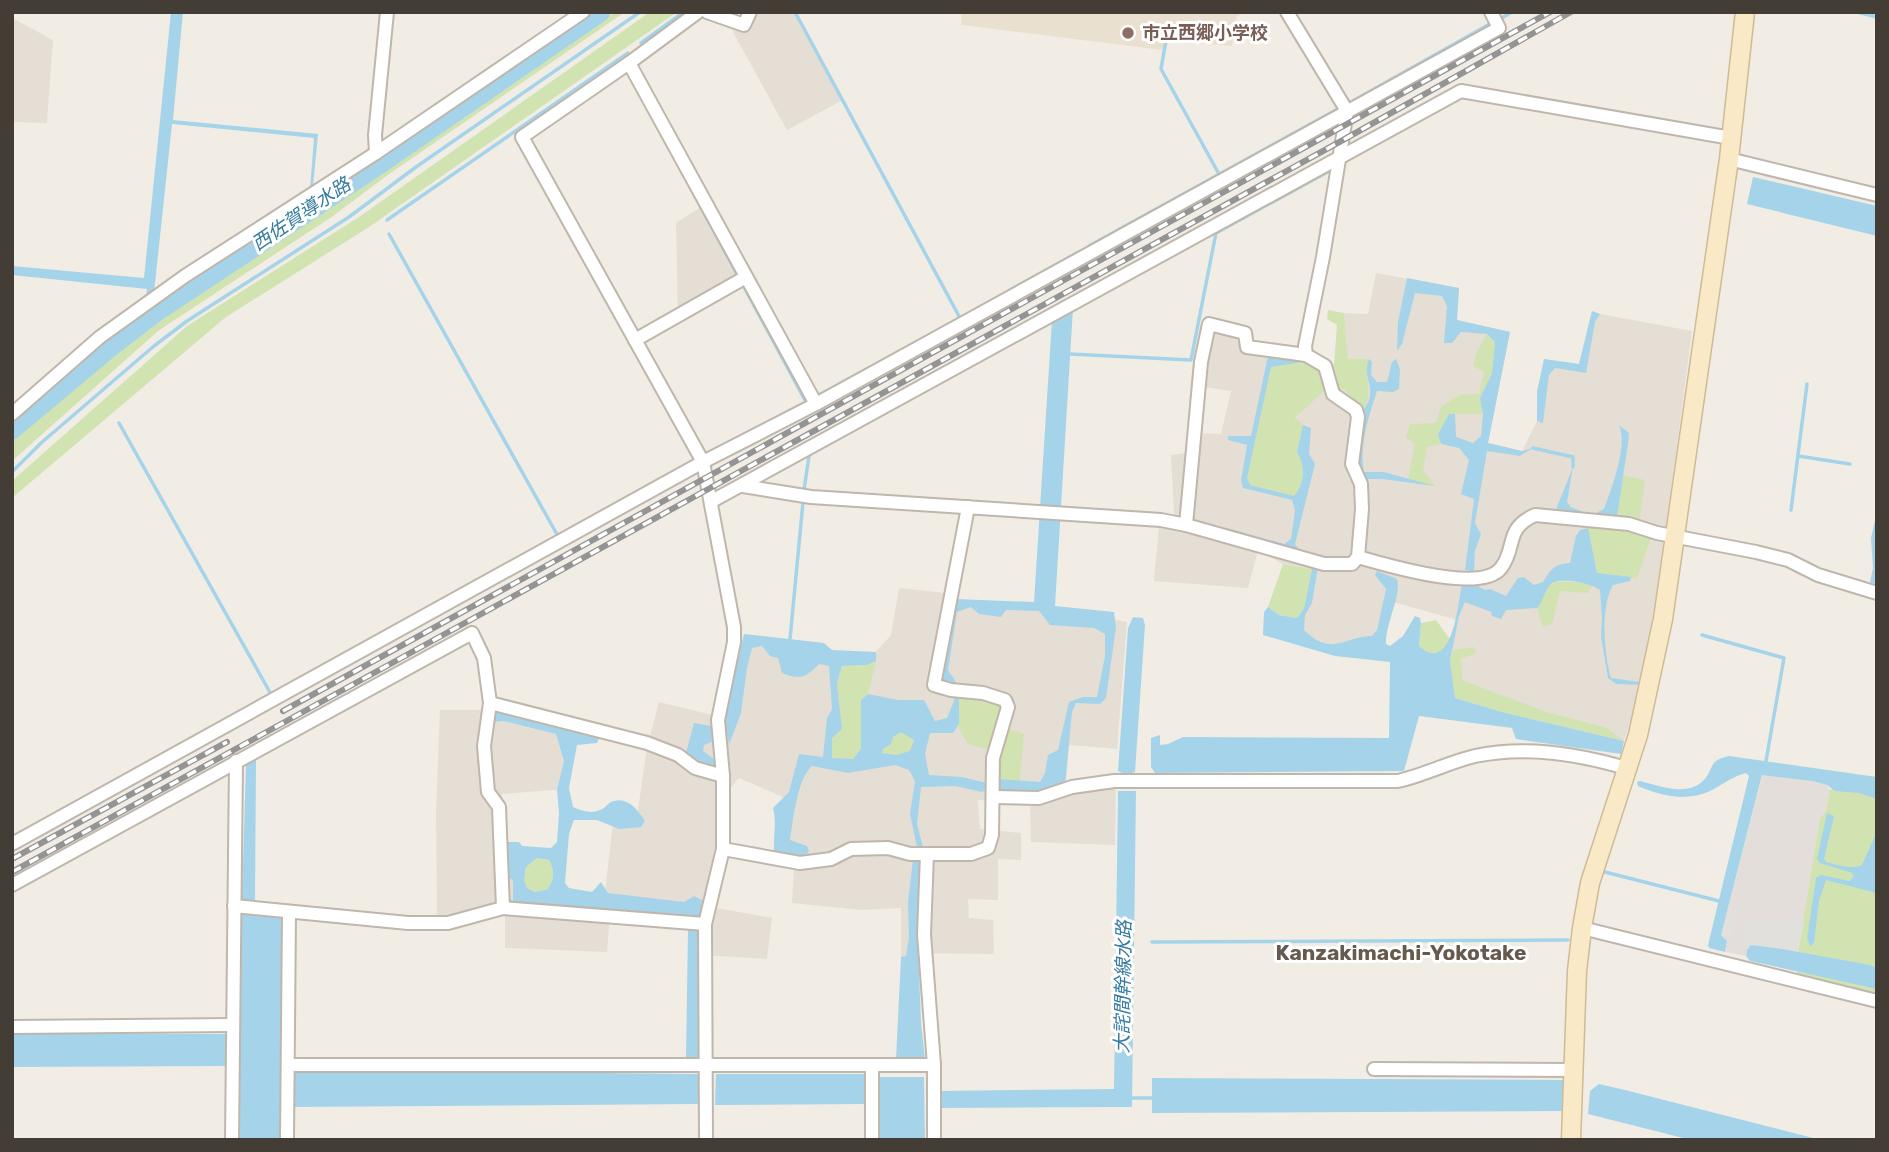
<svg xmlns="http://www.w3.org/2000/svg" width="1889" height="1152" viewBox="0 0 1889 1152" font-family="Rubik,'Noto Sans JP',sans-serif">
<rect width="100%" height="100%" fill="#f1ede5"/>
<g fill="#e5ded4">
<polygon points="743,12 795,12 841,101 787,130 733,32"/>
<polygon points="12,18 53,40 47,123 12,122"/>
<polygon points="710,201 753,275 678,321 676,223"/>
<polygon points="1376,273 1459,288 1457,320 1510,332 1488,443 1522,451 1537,421 1537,392 1544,359 1579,364 1592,311 1600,314 1692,331 1651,643 1643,683 1624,741 1455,698 1450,661 1457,620 1390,601 1374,654 1321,648 1300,634 1315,566 1312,569 1283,564 1258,551 1248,588 1154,581 1160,515 1174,515 1171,455 1194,452 1198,433 1221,434 1231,391 1197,386 1206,320 1248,331 1250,344 1274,348 1295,419 1348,360 1344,313 1368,314"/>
<polygon points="899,588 946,593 959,604 1043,607 1127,622 1117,749 1069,745 1066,784 1116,775 1115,845 1031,842 1030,802 978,800 980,829 1021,833 1021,860 998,859 998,900 968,899 969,918 993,920 994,954 919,953 901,957 901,908 861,910 792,903 794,868 781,865 792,801 739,778 720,800 729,853 717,908 772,918 767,959 702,955 701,921 610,914 607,952 505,948 505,915 437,926 436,812 440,710 482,710 568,733 567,789 502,794 505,842 523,897 604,900 613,823 637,817 647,747 659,702 725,718 744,634 824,643 837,684 923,726 868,694 876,652 891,635"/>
</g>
<polygon fill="#e3deda" points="1763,773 1812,781 1827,785 1830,790 1826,811 1820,818 1798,952 1776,948 1747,950 1746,956 1725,952 1727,941 1721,935"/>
<polygon fill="#e9e0d0" points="962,12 1244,12 1237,16 1232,46 1166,40 1162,50 961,25"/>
<g fill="#d0e3b1">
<polygon points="615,12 625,12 389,174 333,216 158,331 12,461 12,439 141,331"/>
<polygon points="650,12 677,12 369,227 226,317 12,498 12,481 187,326 359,217"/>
<path d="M1328,310L1344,313L1348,359H1369C1362,380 1375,387 1363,412L1344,389L1324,391L1295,418L1303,425L1297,452C1306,468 1305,482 1294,496L1250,485L1247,478L1274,348L1300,349L1334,365L1337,325L1327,319Z"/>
<polygon points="1487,334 1495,342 1492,373 1480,398 1483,414 1449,414 1438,434 1441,444 1427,447 1423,470 1435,486 1408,479 1415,444 1406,437 1410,424 1436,423 1441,407 1459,395 1479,394 1484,372 1473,366 1477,351"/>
<polygon points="1621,475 1645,480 1639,523 1654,529 1637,578 1604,580 1582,570 1588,517 1612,511"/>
<polygon points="1283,564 1312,569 1304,608 1297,618 1279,615 1268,607"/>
<polygon points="1555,582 1585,582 1593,584 1588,593 1560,591 1552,624 1543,627 1537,608 1550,584"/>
<path d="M1436,620L1450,639L1444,651C1434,655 1427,654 1419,646L1421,623Z"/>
<polygon points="1474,647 1476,653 1461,659 1462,680 1546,712 1607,728 1624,741 1502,712 1455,698 1450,661 1453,650"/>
<polygon points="876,661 868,694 861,700 861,749 853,759 831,758 832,738 842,729 837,684 842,666 867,665"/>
<polygon points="958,685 1012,697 1006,729 1024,734 1019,788 986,786 991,750 968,744 955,721"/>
<polygon points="901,732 914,740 910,751 896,755 881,753 893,737"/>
<polygon points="1843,782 1877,790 1877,997 1797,976 1798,952 1820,818 1826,811 1830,790"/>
<path d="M537,858L549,860C555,871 554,879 548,889L535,892L527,888L524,880L526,867Z"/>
</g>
<g fill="#e2e0dd">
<polygon points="1727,910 1737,913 1731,938 1721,935"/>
<polygon points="1754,920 1804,922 1798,952 1742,944 1745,926"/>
</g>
<g fill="#a5d4ea" fill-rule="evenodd">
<polygon points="171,12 183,12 173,120 318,134 313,187 310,189 314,138 172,124 154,293 146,298 147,289 12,275 12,266 144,278"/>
<polygon points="1753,177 1877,206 1877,236 1747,204"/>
<polygon points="1407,278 1459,288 1457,320 1510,332 1488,443 1522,451 1533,448 1520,456 1487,451 1475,523 1481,534 1475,551 1474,572 1465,570 1474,499 1461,494 1469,460 1459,448 1441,444 1438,434 1449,414 1455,414 1456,437 1473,443 1481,436 1483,414 1480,398 1492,373 1495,342 1487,334 1461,332 1452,343 1444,343 1447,306 1442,296 1415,293 1402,344 1397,351 1398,322"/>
<path d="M1073,308L1055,606L1114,612L1116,627L1106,698L1100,704L1076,703L1072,712L1065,785L1036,794L1002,792L989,788L982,792L955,786L921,787L917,824L923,847L917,922L921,1022L925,1060L896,1059L901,957L906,956L909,937L908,902L913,859L917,847L910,814L915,781L909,770L895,765L848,773L812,766C797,779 793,821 790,840L807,846L809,851L804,858L774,852C773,837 777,822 773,808L789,792L799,754L823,757L827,718L832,709L829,666L819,664C806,678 799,680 782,673L778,658L770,656L762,646L752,648L747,668L741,713L729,745L725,718L744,634L824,643L832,650L876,652V661L867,665L842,666L837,684L842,729L832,738V758L853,759L861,749V700L868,694L898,700H924L935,721L947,718L954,701L952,686L944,683L940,676L956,599L1034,602L1052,320ZM971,607L979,614L1001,617L1006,610L1039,611L1050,625L1094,628L1105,634V656L1097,697H1083L1069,702L1058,750L1048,755L1045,773L1040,782L998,779L987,783L962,777L929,775L925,754L930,733H953L959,724V698L958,685L948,670L957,612ZM901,732L914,740L910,751L896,755L882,753L883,749L891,744L893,737Z"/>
<polygon points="1592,311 1600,314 1595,322 1586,373 1555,368 1549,375 1543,423 1537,421 1537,392 1544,359 1579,364"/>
<path d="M1268,356L1302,362L1271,367L1247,478L1250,485L1294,496C1305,482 1306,468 1297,452L1303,425L1311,428L1309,454L1315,464L1295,544L1300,551L1340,560L1316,559L1223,533L1227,528L1284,544L1291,539L1295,510L1292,500L1243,488L1241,480L1247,445L1228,440V436H1251Z"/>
<path d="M1369,359L1372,362L1371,375L1377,382H1387L1392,362L1396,359L1400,369L1399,389L1393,392L1377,391C1369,416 1359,445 1364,472H1384L1435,486L1382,479H1367L1358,473C1354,455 1358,430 1363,412C1365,407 1369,402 1370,397C1372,381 1363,376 1369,359Z"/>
<path d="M1619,425L1629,433L1628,444L1617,517L1592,515L1604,509C1612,488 1628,445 1619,425Z"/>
<polygon points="1573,467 1567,502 1571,507 1583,512 1584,514 1555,512"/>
<polygon points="1877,511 1877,585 1870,582 1873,568 1871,538"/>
<path d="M1588,528L1597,573L1631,577L1630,581L1613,585C1600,607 1604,654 1611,678L1640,682L1649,642L1641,685L1616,684L1608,678L1601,637L1602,618L1600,590C1591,583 1560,576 1551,584C1545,589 1543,602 1537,608L1506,610L1501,619L1492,616L1491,612L1465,602L1459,616L1450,661L1455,698L1502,712L1624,741L1621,754L1516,739L1512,728L1419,716L1404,771L1155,773L1151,767V738L1160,735V745L1168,744L1183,737L1389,738L1390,662L1335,656L1263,635L1264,612L1268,607L1279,615L1297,618L1304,608L1312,569L1316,566L1318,567L1312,603L1305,615L1304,630C1332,658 1345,636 1372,636L1377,630L1386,589L1375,575L1377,571L1397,579C1402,595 1385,624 1386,644L1390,646L1403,636L1415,616L1420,618L1421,623L1419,646C1453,676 1458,603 1462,583L1470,582L1485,590L1490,589L1506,596L1518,578L1524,577L1534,585L1543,582C1551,569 1554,564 1570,563L1576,536L1580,530Z"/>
<polygon points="1133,617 1143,618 1145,625 1135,772 1126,775 1118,771 1128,628"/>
<path d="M499,710L562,725L599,738L597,743L577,745L569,788L573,807C582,811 592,814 600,810C606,808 608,802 614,801C628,797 638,810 645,821L641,827L619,829L597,820H574L569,834L565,883L569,888L592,892L601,882L608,893L684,902L694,896L707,903L702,914L695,918L513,903V881L505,873V842H519L522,846L551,848L557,842L559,813L557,790L564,761L556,734L504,721L490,722L491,715ZM537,858L549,860C555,871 554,879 548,889L535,892L527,888L524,880L526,867Z"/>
<polygon points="694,723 711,726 712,742 704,745 703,751 714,759 714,766 699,764 686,753"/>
<path d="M1729,756L1877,777V799L1859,793L1835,791L1827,785L1812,781L1762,775L1721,935L1727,941L1725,952L1709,948L1708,945L1749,776L1746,773C1733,776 1722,785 1710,791C1686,802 1661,796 1638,786L1637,782L1640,781C1660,786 1692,799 1707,776C1715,762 1711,761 1729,756Z"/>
<polygon points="256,760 255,902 242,899 246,764"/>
<polygon points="1118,791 1136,791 1132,1107 938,1108 938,1091 1114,1089"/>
<path d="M1827,813L1834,816L1824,859L1826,862C1838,865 1850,870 1862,865L1877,831V895L1873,892L1826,880L1819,901L1814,943L1810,946L1807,939L1816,878L1821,875L1849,881L1854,877L1852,873L1820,863L1817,859Z"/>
<polygon points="241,914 284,918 280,1140 238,1140"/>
<polygon points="697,928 701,931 701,1057 694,1058 686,1057 688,929"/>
<polygon points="1751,945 1776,948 1870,965 1877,968 1877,989 1750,961 1746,956 1747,950"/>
<polygon points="12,1034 227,1034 227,1066 12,1067"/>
<polygon points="293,1070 699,1074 698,1104 292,1107"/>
<polygon points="716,1074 866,1074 866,1104 715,1105"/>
<polygon points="879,1077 924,1077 925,1140 879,1140"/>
<polygon points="1152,1078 1563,1080 1563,1111 1152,1113"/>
<polygon points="1599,1084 1625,1090 1821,1140 1691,1140 1588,1114 1590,1091"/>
</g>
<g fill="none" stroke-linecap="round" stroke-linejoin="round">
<g stroke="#a5d4ea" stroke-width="3.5">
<polyline points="795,12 960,318"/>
<polyline points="1857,12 1877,17"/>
<polyline points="1500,19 1512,12"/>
<polyline points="1166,40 1161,69 1219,174"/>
<polyline points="641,43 681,14"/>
<polyline points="1351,102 1488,25"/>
<polyline points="675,159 806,402 781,415"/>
<polyline points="387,220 628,53"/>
<polyline points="389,234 559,538"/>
<polyline points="1089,246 1336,110"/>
<polyline points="1010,290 1079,252"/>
<polyline points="1070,354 1191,360 1216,233 1333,169"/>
<polyline points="819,395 915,343"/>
<polyline points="119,423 272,696"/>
<polyline points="1533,448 1573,457 1573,467"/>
<polyline points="1798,456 1850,464"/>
<polyline points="12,472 41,443 154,346 187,321 349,217 416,167 640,12"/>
<polyline points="804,490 809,456"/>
<polyline points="1791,510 1807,384"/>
<polyline points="1702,635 1784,658 1766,761"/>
<polyline points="790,639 803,502"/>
<polyline points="1605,872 1719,901"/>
<polyline points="1152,942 1568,940"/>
<polyline points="1128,1098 1155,1098"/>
</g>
<polyline stroke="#a5d4ea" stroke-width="19" points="12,430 111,347 158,311 373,169 601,12"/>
<defs>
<g id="street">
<polyline points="698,12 629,63 522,137 703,462 734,627 734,642 718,720 723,776 723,849 705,924 706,1140"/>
<polyline points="707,12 744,25 750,12"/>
<polyline points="629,63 816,404"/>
<polyline points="376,153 375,135 387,12"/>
<polyline points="1729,159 1877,195"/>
<polyline points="635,340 746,277"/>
<polyline points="12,414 100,337 185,276 376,153 583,12"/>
<polyline points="743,486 811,497 1161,520 1186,525 1324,564 1352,564 1358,557 1362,509 1361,484 1352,464 1358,417 1356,410 1333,394 1325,366 1306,355 1305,346 1323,257 1347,111 1287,12"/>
<polyline points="712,501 1461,91 1731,138"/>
<polyline points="1186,525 1201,362 1209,324 1245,333 1247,347 1306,355"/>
<path d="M1358,557C1386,565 1481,594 1501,568C1517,547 1504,529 1535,515L1629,524L1657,533L1756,552L1788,560L1818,575L1877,593"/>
<polyline points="490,703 647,743 678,755 695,768 723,776"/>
<path d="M994,797L1039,798L1072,787L1114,781H1398C1425,775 1449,762 1475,756C1526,745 1580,754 1629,769"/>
<polyline points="12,844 703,462 816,404 1499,28 1491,12"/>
<polyline points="723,849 800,863 831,859 851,849 888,848 910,854 971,854 988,848 992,835 993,758 1008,707 1005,700 983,693 951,690 934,685 968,507"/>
<polyline points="927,854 924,934 934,1065 934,1140"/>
<polyline points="12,885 472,633 484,658 490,703 484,746 488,792 499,807 503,908"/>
<polyline points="234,906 408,923 448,923 503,908 705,924"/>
<polyline points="1582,928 1877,1001"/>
<polyline points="12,1027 232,1025"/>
<polyline points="288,1065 934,1065"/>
<polyline points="1374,1069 1575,1070"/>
<polyline points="232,1140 236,761"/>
<polyline points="287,1140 289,913"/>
<polyline points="872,1140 872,1067"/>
</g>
<polyline id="secondary" points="1571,1140 1577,971 1582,928 1590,883 1638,735 1663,619 1729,159 1745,12"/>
</defs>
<use href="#street" stroke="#bfb6ac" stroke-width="16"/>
<use href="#secondary" stroke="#cebb97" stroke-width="21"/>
<use href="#street" stroke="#fff" stroke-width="12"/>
<use href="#secondary" stroke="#fae9c6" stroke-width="18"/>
<defs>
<g id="rail">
<polyline points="283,711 1550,12"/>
<polyline points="12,859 227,742"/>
<polyline points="12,872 1343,140 1571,12"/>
</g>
</defs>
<use href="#rail" stroke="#949494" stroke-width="6"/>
<use href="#rail" stroke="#fff" stroke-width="3.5" stroke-dasharray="10" stroke-linecap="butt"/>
</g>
<circle fill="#8d6e63" stroke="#fff" stroke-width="2.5" cx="1128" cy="33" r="7"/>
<g text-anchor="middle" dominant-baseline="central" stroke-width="6" stroke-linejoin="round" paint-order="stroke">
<g font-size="18" font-weight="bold" fill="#785e54" stroke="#fff" text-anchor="start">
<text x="1142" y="33">市立西郷小学校</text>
</g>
<g font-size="19" font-style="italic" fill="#357ba0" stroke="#fff">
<text transform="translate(301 214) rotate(-34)">西佐賀導水路</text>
<text transform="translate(1123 987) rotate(-89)">大詫間幹線水路</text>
</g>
<g font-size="21" font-weight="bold" fill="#655a4d" stroke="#fff">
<text x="1401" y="952">Kanzakimachi-Yokotake</text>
</g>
</g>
<rect width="1889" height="1152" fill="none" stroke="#433d35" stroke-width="28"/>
</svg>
